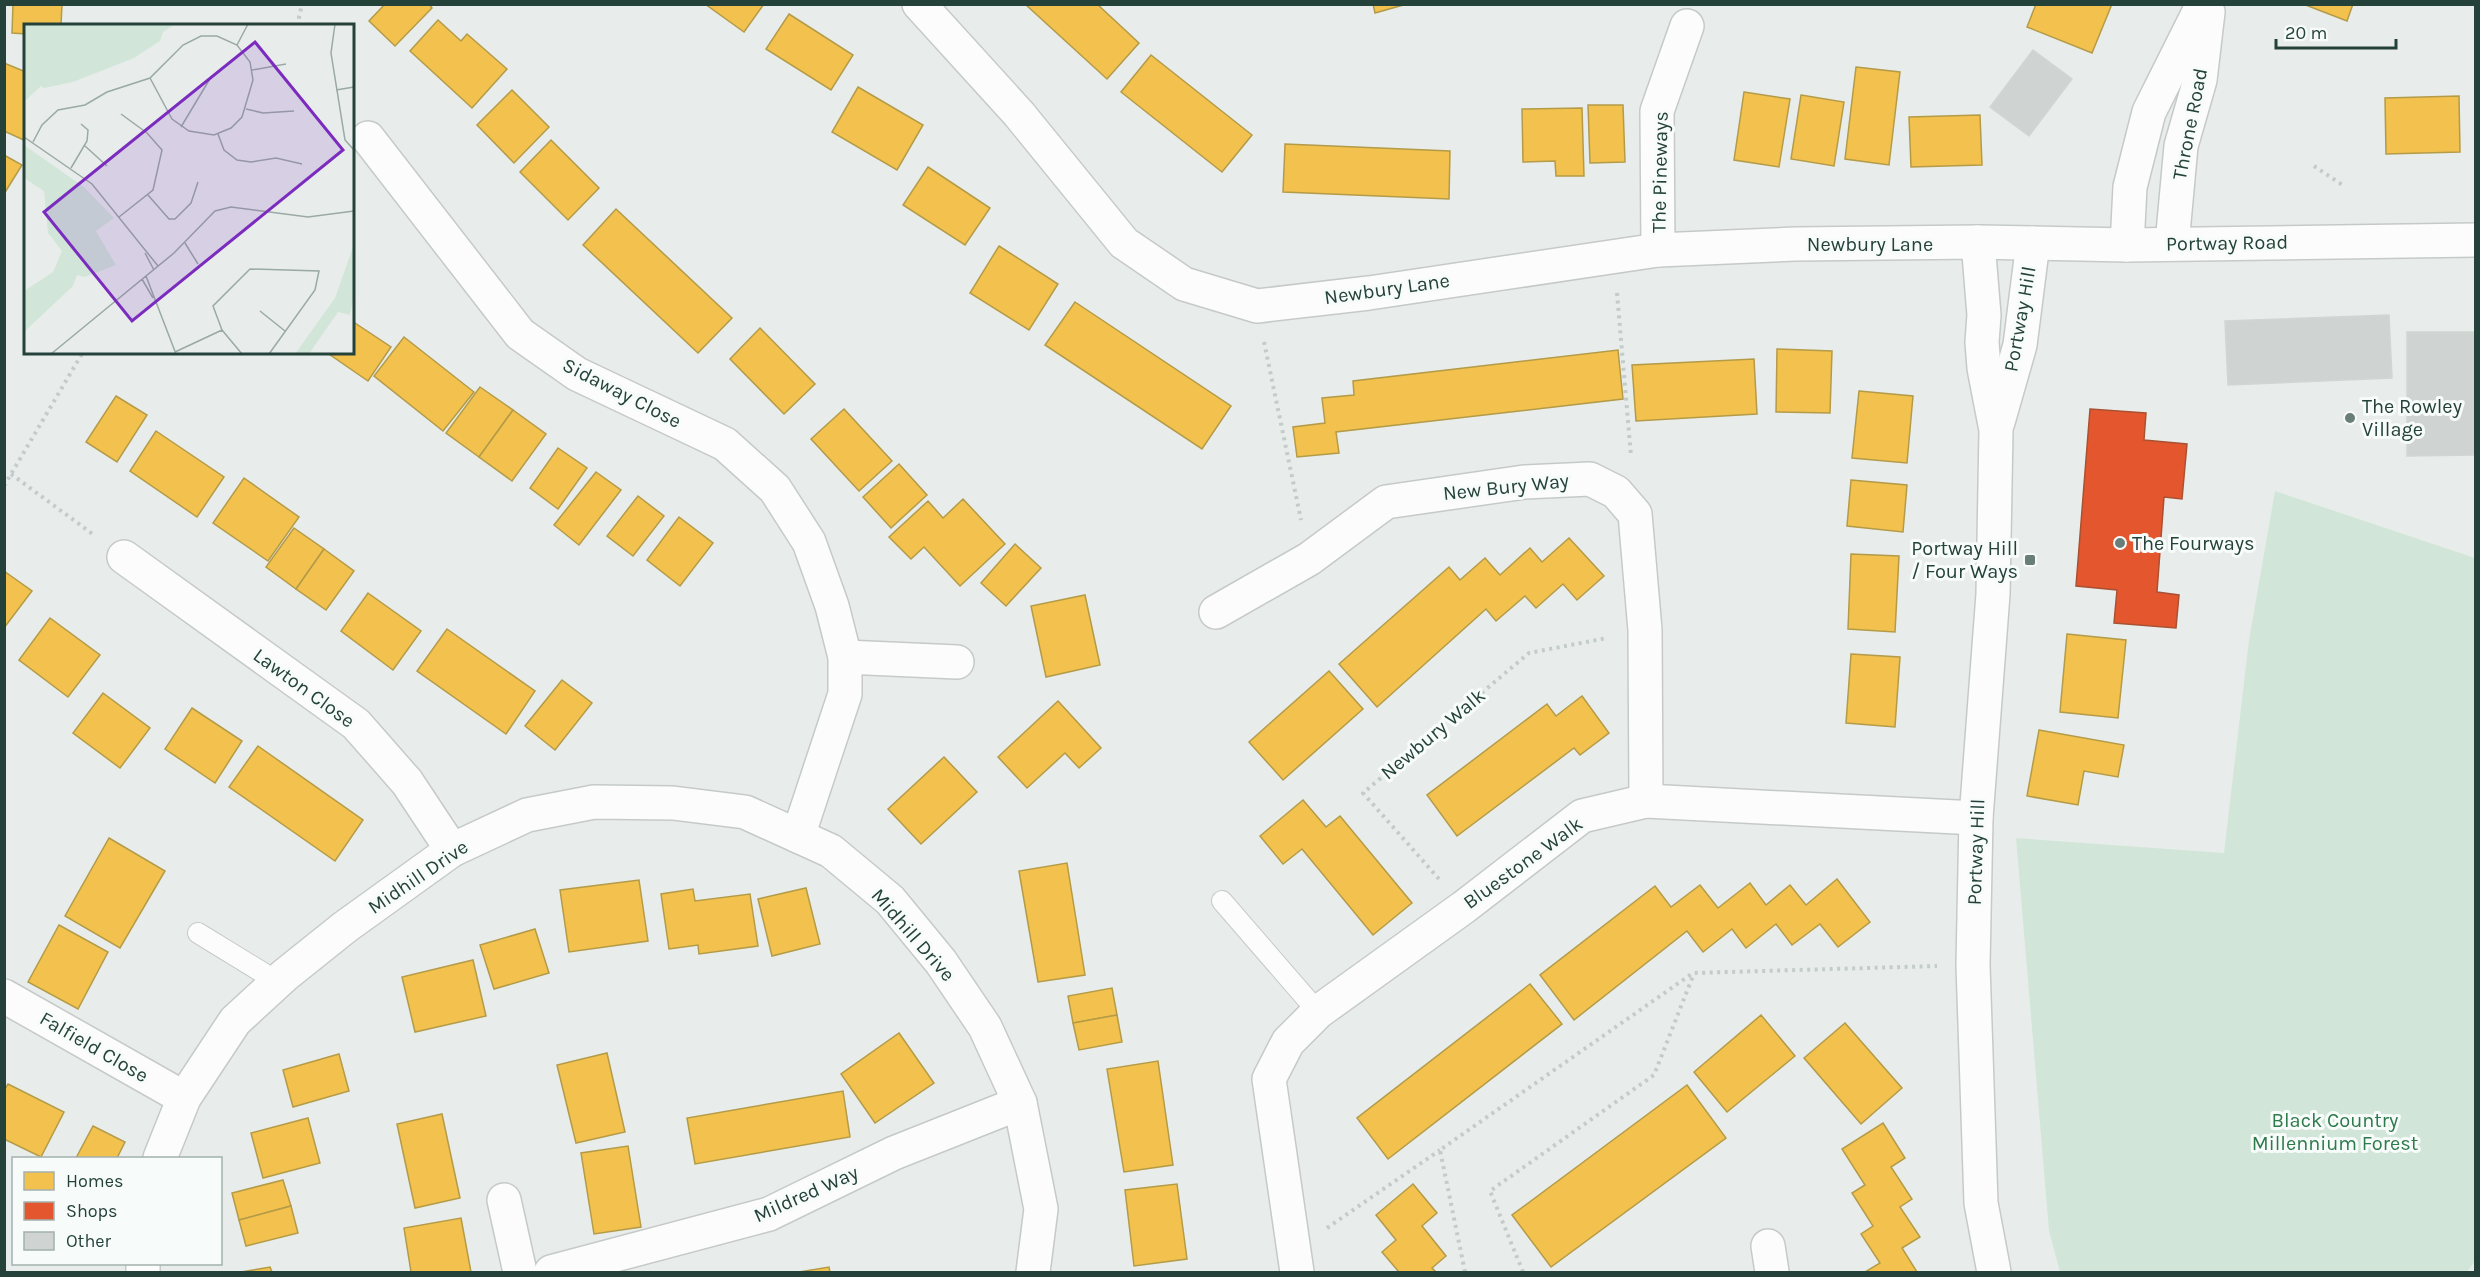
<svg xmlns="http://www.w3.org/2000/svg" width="2480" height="1277" viewBox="0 0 2480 1277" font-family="Karla,sans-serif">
<rect width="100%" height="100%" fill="#e8edeb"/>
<polygon fill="#d1e6d8" points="2275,491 2475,558 2475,1261 2467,1272 2060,1272 2049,1231 2016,838 2224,853 2249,640"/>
<g fill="#f2c14e" stroke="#b49b48" stroke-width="1.5">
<polygon points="13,4 62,4 61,26 26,26 26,34 12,33"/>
<polygon points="385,4 429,4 432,8 395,46 369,21"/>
<polygon points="705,4 764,4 744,32"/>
<polygon points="1025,4 1097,4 1139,43 1107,79"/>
<polygon points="1373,4 1407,4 1375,13"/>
<polygon points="2036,4 2112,4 2092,53 2027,27"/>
<polygon points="2303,4 2353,4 2347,21"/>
<polygon points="789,14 853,55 831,90 766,49"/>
<polygon points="438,20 461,41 467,34 507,69 472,108 410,51"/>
<polygon points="1151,55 1252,135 1222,172 1121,92"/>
<polygon points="4,63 26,72 26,141 4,131"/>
<polygon points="1856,67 1900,72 1889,165 1845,159"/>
<polygon points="858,87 923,125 897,170 832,132"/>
<polygon points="512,90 549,127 514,163 477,125"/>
<polygon points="1744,92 1790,99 1779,167 1734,160"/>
<polygon points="1801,95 1844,102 1834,166 1791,159"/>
<polygon points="2459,96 2460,152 2386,154 2385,98"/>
<polygon points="1588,105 1623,105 1625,162 1590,163"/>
<polygon points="1582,108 1584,176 1556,176 1555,161 1523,162 1522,109"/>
<polygon points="1980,115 1982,165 1911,167 1909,117"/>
<polygon points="551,140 599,188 568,220 520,172"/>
<polygon points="1285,144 1450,151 1449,199 1283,192"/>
<polygon points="4,155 22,165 4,194"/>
<polygon points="928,167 990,208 965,245 903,205"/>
<polygon points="616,209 732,318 698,353 583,245"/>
<polygon points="999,246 1058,284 1029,330 970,293"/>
<polygon points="1075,302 1231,406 1202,449 1045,345"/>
<polygon points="352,321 391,347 368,381 326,352 352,352"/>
<polygon points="760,328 815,384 784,414 730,359"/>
<polygon points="404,337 474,392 443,431 374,376"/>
<polygon points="1777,349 1832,351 1830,413 1776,412"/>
<polygon points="1618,350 1623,399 1336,432 1339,453 1297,457 1293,427 1325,423 1322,398 1354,395 1353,381"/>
<polygon points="1754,359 1757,414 1636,421 1632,365"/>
<polygon points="480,387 513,410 479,457 446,433"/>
<polygon points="1859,391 1913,396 1907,463 1852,458"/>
<polygon points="116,396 147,415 117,462 86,442"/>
<polygon points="844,409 892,461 859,491 811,439"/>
<polygon points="513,410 546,434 512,481 479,457"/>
<polygon points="156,431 224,477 197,517 130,471"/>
<polygon points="558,448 587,468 558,509 530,488"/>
<polygon points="899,464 927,495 891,528 863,497"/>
<polygon points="596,472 621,490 579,545 554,525"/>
<polygon points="244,478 299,517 268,561 213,523"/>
<polygon points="1851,480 1907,485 1903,532 1847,526"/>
<polygon points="638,496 664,516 633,556 607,536"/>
<polygon points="963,499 1005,544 960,586 924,547 911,559 889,537 928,501 943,518"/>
<polygon points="679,517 713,543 680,586 647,560"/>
<polygon points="294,528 324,549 296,589 266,567"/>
<polygon points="1569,538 1604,576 1577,600 1563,584 1536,608 1525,596 1496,621 1486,609 1377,707 1339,664 1449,567 1460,580 1485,558 1500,575 1530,548 1542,562"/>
<polygon points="1015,544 1041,568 1006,606 981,583"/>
<polygon points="324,549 354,571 326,610 296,589"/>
<polygon points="1851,554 1899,556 1895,632 1848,629"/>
<polygon points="4,571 32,591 4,628"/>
<polygon points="368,593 421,631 393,670 341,631"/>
<polygon points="1085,595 1100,665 1046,677 1031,606"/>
<polygon points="50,618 100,655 68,697 19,660"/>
<polygon points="447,629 535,691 506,734 417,671"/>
<polygon points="2067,634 2126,640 2118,718 2060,712"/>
<polygon points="1851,654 1900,657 1895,727 1846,723"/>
<polygon points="1329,671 1363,709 1283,780 1249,742"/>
<polygon points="562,680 592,703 555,750 525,726"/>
<polygon points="103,693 150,728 120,768 73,733"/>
<polygon points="1582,696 1609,733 1580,755 1574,748 1457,836 1427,795 1547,704 1556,716"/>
<polygon points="1058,701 1101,748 1079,768 1065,753 1027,788 998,757"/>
<polygon points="192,708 242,741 215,783 165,749"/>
<polygon points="2039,730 2124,745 2118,777 2084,771 2078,805 2027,796"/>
<polygon points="258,746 363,820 335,861 229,787"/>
<polygon points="944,757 977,792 921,844 888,809"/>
<polygon points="1303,800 1326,827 1340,816 1412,903 1373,935 1302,849 1283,864 1260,836"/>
<polygon points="109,838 165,871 120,948 65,916"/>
<polygon points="1067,863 1085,975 1038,982 1019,871"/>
<polygon points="1837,879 1870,922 1838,947 1820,924 1792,945 1776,924 1746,948 1732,929 1703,952 1687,931 1574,1020 1540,975 1655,886 1671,907 1700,885 1718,908 1750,883 1766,905 1790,885 1806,905"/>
<polygon points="639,880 648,941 569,952 560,890"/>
<polygon points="806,888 820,944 772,956 758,899"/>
<polygon points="693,889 695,901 750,894 758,946 699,954 698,945 669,949 661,894"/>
<polygon points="59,925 108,952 78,1009 28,982"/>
<polygon points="535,929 549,973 494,989 480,945"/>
<polygon points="473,960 486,1016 415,1032 402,977"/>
<polygon points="1530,984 1562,1024 1388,1159 1357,1118"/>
<polygon points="1112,988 1117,1015 1073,1023 1068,996"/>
<polygon points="1117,1015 1122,1042 1079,1050 1073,1023"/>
<polygon points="1761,1015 1795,1056 1727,1112 1694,1072"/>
<polygon points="1845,1023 1902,1088 1861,1124 1804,1058"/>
<polygon points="899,1033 934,1083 875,1123 841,1074"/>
<polygon points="607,1053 625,1132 576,1143 557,1065"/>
<polygon points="339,1054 349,1091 293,1107 283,1070"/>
<polygon points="1158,1061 1173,1165 1124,1172 1107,1069"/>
<polygon points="8,1084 64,1112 41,1157 4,1139 4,1091"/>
<polygon points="1687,1085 1726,1138 1551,1267 1512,1215"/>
<polygon points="843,1091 850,1137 695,1164 687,1118"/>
<polygon points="442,1114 460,1198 415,1208 397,1124"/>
<polygon points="308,1118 320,1163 263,1178 251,1133"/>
<polygon points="1883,1123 1905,1158 1891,1167 1912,1199 1900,1207 1920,1237 1902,1248 1917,1272 1865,1272 1880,1263 1861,1234 1873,1226 1852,1193 1865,1185 1842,1149"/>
<polygon points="93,1126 125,1142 117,1158 76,1158"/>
<polygon points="628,1146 641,1227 594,1234 581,1153"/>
<polygon points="283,1180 291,1206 239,1220 232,1193"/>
<polygon points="1177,1184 1187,1259 1134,1266 1125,1190"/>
<polygon points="1413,1184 1437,1213 1422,1226 1446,1256 1432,1268 1436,1272 1399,1272 1382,1252 1396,1240 1376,1215"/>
<polygon points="291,1206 298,1233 246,1246 239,1220"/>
<polygon points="461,1218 471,1272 411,1272 404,1228"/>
<polygon points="270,1267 272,1272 241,1272"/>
<polygon points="829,1267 830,1272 799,1272"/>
</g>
<polygon fill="#e4572e" stroke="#aa5132" stroke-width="1.5" points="2090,409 2146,413 2144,440 2187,444 2182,499 2164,497 2157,592 2179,595 2176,628 2114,623 2117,590 2076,586"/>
<g fill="#cfd4d2" stroke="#d1d6d4" stroke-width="1.5">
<polygon points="2033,50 2072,79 2029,136 1990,107"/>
<polygon points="2389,315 2392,378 2228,385 2225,321"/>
<polygon points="2407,332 2476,332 2476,455 2407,456"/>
</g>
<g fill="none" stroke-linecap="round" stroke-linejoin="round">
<defs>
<g id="service">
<polyline points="1222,901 1318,1012"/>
<polyline points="198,933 278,982"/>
</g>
<g id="minor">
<polyline points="368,138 520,334 577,374 725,444 775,489 809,542 832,606 845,657 845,694 798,836"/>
<polyline points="1658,250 1657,111 1687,26"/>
<polyline points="124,557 356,724 407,782 452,850"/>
<polyline points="1216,612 1309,559 1386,502 1524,482 1590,479 1616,492 1635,514 1645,630 1646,801"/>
<polyline points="845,657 957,662"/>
<polyline points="4,996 184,1098"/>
<polyline points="160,1158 184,1098 235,1021 285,975 345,927 452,850 527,815 594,802 673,803 745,812 831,851 890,900 941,962 985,1027 1020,1103 1041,1209 1033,1272"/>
<polyline points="504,1200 520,1272"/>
<polyline points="1768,1246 1772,1272"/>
<polyline points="143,1264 143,1272"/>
<polyline points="551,1272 769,1214 894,1153 1020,1103"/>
<polyline points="1297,1272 1269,1079 1288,1042 1318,1012 1464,907 1582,816 1646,801 1976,818"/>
</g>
<g id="tertiary">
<polyline points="919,4 1019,114 1124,243 1184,284 1257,306 1369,293 1658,250 1795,244 1978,242 2127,245 2476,240"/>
<polyline points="1978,242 1984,315 1982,342 1984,368 1996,430 1993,594 1976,818 1973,965 1981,1203 1994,1272"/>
<polyline points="2172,244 2181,146 2200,80 2208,12"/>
<polyline points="2127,245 2130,187 2149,112 2203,4"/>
<polyline points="1998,422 2020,345 2033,243"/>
</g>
</defs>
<use href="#service" stroke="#c5cac8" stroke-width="22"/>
<use href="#minor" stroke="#c5cac8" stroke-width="36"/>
<use href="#tertiary" stroke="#c5cac8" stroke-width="36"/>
<g stroke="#c3ccca" stroke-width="4" stroke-dasharray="3 4.5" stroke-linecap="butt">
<polyline points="297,26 302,4"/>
<polyline points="2314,166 2344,186"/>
<polyline points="1617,293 1631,456"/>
<polyline points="1264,342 1301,520"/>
<polyline points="11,474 94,535"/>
<polyline points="4,486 83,352"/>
<polyline points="1439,879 1363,793 1529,653 1607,638"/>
<polyline points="1327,1228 1440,1150"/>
<polyline points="1465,1272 1440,1150 1693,973 1937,966"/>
<polyline points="1523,1272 1490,1191 1654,1075 1693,976"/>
</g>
<use href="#service" stroke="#fcfcfc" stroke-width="20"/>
<use href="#minor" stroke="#fcfcfc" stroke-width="33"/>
<use href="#tertiary" stroke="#fcfcfc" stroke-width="33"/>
</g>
<g fill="#697e78" stroke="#f7fbf9" stroke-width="2">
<circle cx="2350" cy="418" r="6"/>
<circle cx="2120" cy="543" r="6"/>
<rect x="2024" y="554" width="12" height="12" rx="3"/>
</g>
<g text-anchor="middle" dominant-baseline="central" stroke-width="6" stroke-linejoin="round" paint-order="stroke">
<g font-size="20" fill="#24423a" stroke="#f7fbf9">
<text transform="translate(2190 124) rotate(-79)">Throne Road</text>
<text transform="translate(1660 172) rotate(-89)">The Pineways</text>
<text transform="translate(2227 243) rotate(-1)">Portway Road</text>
<text x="1870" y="244">Newbury Lane</text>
<text transform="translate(1387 289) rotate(-8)">Newbury Lane</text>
<text transform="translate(2020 319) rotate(-80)">Portway Hill</text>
<text transform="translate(622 393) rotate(27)">Sidaway Close</text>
<text transform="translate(1506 487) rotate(-6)">New Bury Way</text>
<text transform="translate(304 688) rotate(36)">Lawton Close</text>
<text transform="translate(1433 734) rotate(-40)">Newbury Walk</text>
<text transform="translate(1976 852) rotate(-88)">Portway Hill</text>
<text transform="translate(1523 863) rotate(-36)">Bluestone Walk</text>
<text transform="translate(418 877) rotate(-34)">Midhill Drive</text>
<text transform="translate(913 935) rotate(49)">Midhill Drive</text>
<text transform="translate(94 1047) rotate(30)">Falfield Close</text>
<text transform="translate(806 1194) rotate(-24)">Mildred Way</text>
</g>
<g font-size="20" fill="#24423a" stroke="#f7fbf9" text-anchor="start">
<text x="2362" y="406">The Rowley<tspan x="2362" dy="23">Village</tspan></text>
<text x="2132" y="543">The Fourways</text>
<text x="2018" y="548" text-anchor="end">Portway Hill<tspan x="2018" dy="23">/ Four Ways</tspan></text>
</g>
<g font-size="20" fill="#2d7a4b" stroke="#f7fbf9">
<text x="2335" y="1120">Black Country<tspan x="2335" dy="23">Millennium Forest</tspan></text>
</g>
</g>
<g transform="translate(24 24)">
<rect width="330" height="330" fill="#e8edeb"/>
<path d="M0,0H150V1L139,8L136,17L110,34L49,58L20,64L17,62L0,78ZM0,121L60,163L90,194L72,207L92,241L61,253L53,251L49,262L0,308V267L29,248L38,227L24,209L20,167L0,154ZM330,220V271L326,291L314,288L285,330H271L311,274Z" fill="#d1e6d8"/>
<path fill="none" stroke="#9aa9a4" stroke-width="1.5" d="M311,0L307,29L321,116L330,126M213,21L224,0M228,46L262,40M312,66L330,63M222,85L239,89L270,87M157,103L187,53M194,110L200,126L213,136L227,138L252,134L278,140M0,113L68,160L134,242M9,118L18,101L34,86L61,81L83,68L126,54L159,21L177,12H193L213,21L226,38L229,56L218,93L207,104L190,111L165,107L148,95L126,54M61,122L83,142M47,144L63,117L64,106L57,100M124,171L145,195H151L167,179L174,158M95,193L129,166L138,126L123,109L97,90M161,219L174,240M121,229L130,246M122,252L152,330M118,255L129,274M236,287L261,307M198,306L218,330M151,328L198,306L189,282L226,245L295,247L291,266L245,330M27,330L150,229L191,187L207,183L284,193L330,187"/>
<path fill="#7b2cbf" fill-opacity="0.15" stroke="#7b2cbf" stroke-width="3" d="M231,18L319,126L108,297L20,188Z"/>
<rect width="330" height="330" fill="none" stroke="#24423a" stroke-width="3"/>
</g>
<rect width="2480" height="1277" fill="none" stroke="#24423a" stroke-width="12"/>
<rect x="12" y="1157" width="210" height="108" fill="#f7fbf9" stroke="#a3b1ad" stroke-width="1.5"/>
<rect x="24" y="1172" width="30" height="18" fill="#f2c14e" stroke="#a3b1ad" stroke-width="1.5"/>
<text x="66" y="1187" font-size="18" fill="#24423a">Homes</text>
<rect x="24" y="1202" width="30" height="18" fill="#e4572e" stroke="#a3b1ad" stroke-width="1.5"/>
<text x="66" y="1217" font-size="18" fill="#24423a">Shops</text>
<rect x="24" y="1232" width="30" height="18" fill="#cfd4d2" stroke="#a3b1ad" stroke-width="1.5"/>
<text x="66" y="1247" font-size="18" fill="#24423a">Other</text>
<path d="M2276 39v9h120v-9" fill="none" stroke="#24423a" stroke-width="3"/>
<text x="2285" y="39" font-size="18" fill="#24423a" stroke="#f7fbf9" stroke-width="4.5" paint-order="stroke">20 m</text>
</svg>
